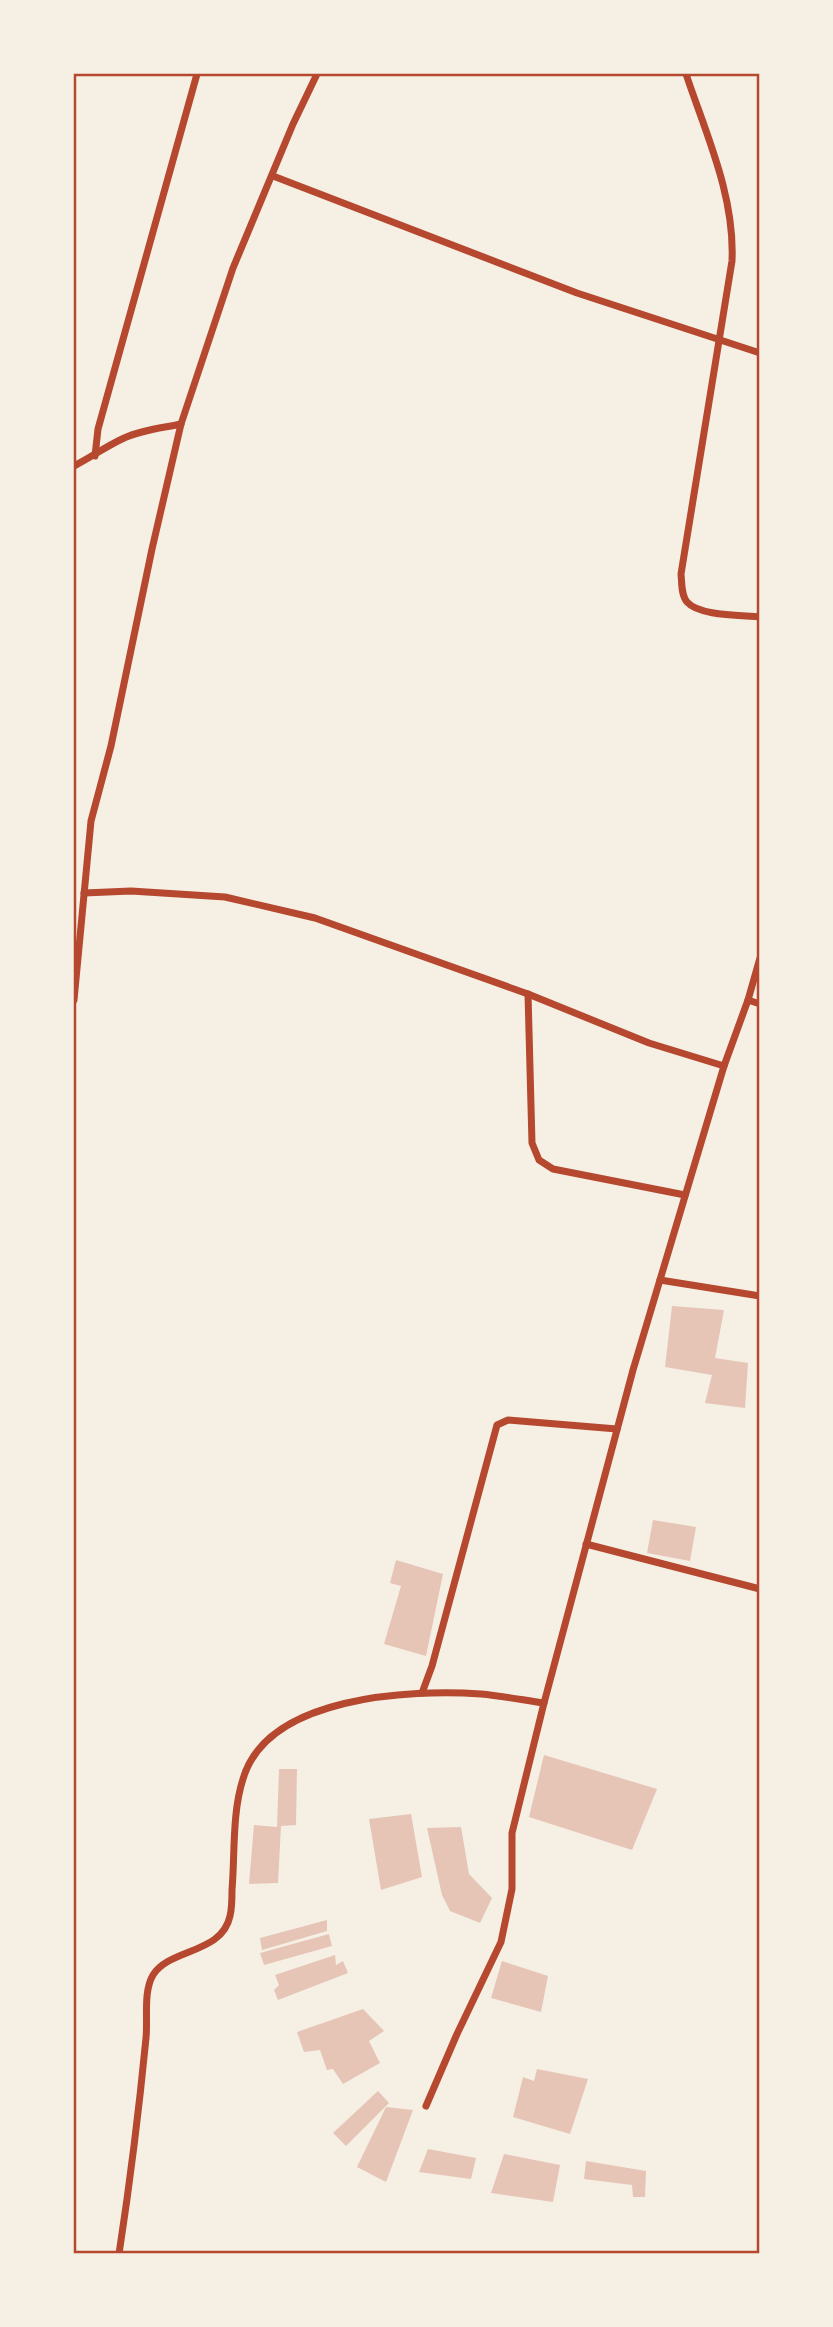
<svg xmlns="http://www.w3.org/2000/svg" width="833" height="2327" viewBox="0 0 833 2327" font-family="Lora,serif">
<rect width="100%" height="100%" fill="#f6efe4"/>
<g fill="#e6c5b7">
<polygon points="672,1306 724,1310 715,1358 748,1363 745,1408 705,1403 712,1375 665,1367"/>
<polygon points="653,1520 696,1527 690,1561 647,1553"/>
<polygon points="396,1560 443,1574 426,1656 384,1644 401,1586 390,1583"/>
<polygon points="544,1755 657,1789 632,1850 529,1817"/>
<polygon points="279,1769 297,1769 296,1825 281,1826 278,1883 249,1884 254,1825 277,1827"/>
<polygon points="411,1814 422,1877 381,1890 369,1819"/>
<polygon points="461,1827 469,1874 492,1898 480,1923 450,1911 442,1895 427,1828"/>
<polygon points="327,1920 327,1931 262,1950 260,1938"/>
<polygon points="329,1934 332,1946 264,1965 260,1953"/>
<polygon points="335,1955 336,1965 343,1961 348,1973 278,2000 274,1990 279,1985 275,1975"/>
<polygon points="502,1961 548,1976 541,2012 491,1998"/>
<polygon points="363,2009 384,2031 369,2041 380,2063 343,2084 333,2069 327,2070 320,2050 304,2052 297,2032"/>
<polygon points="537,2069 588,2079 570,2134 513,2117 523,2077 534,2081"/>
<polygon points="378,2091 389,2103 346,2146 333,2133"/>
<polygon points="386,2107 413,2110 386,2182 357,2167"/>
<polygon points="428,2149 476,2158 471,2179 419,2172"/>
<polygon points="504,2154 560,2165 553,2202 491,2193"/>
<polygon points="586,2161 646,2171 645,2197 633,2197 632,2185 584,2179"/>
</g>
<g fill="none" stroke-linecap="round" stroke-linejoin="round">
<g stroke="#b5482f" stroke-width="7">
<path d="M686,74C706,134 735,196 732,261L681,574C682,583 681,595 687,602C699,616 741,615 760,617"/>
<polyline points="273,176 577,293 760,353"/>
<polyline points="95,456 98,429 197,74"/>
<path d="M74,466C90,458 105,447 122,439C140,430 162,428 181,424"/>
<polyline points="84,893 131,891 225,897 315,918 528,994 649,1043 724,1066"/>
<polyline points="528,994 532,1143 539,1160 553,1169 685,1195"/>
<polyline points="74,1000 91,821 111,746 152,549 181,424 233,268 293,124 317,74"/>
<polyline points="748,1000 760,1004"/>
<polyline points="660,1280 760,1296"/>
<polyline points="586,1544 760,1589"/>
<polyline points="422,1693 432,1666 497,1425 508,1420 617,1429"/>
<polyline points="426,2106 457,2034 501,1942 512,1889 512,1833 544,1703 633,1370 724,1066 748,1000 760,958"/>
<path d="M119,2254C130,2182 139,2110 146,2038C148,2019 143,1992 153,1975C170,1948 222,1954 230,1916C232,1908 232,1898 232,1890C235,1854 232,1813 243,1779C267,1696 410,1689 481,1694C502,1696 523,1700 544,1703"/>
</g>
</g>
<rect width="833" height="2327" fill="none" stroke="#f6efe4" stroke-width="150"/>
<rect x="75" y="75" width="683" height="2177" fill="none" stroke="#b5482f" stroke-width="2.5"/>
</svg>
